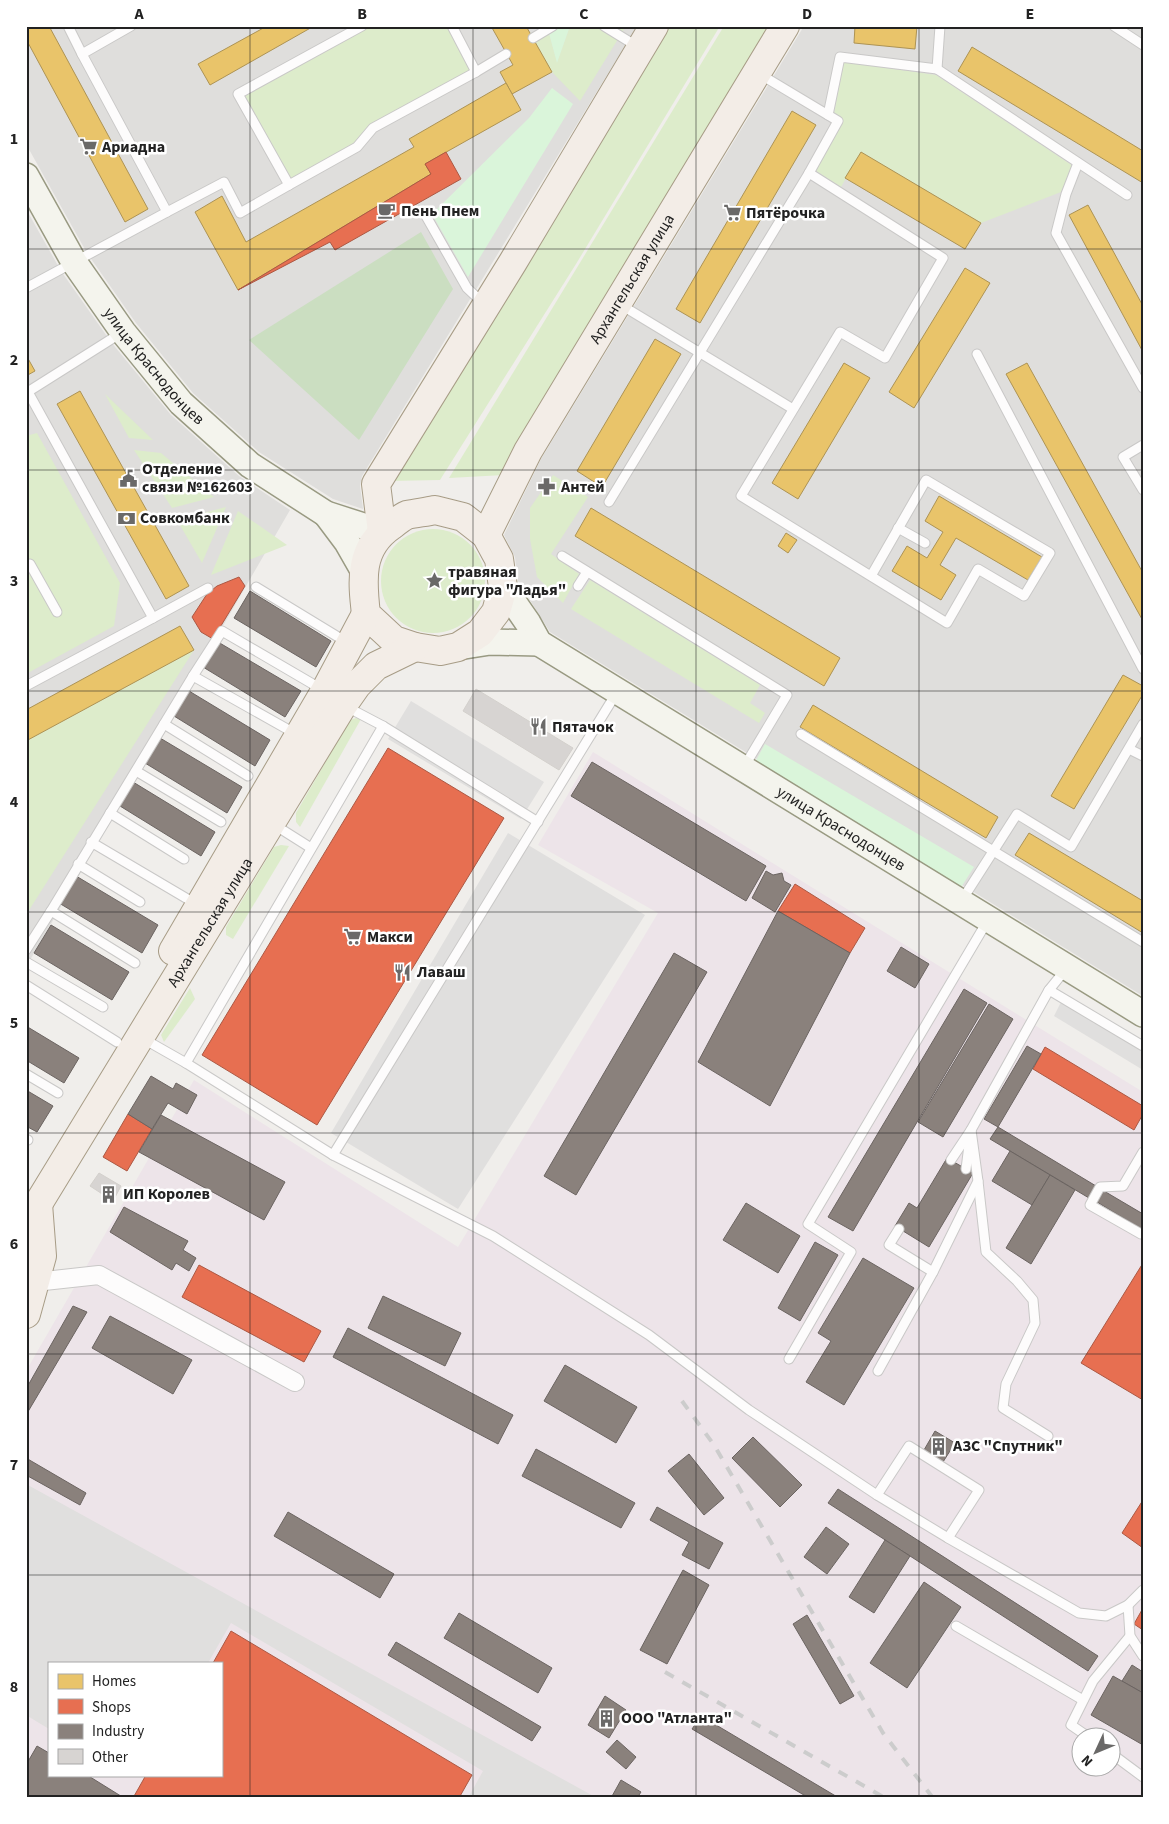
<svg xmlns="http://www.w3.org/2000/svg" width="1169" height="1824" viewBox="0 0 1169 1824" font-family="'Source Sans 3',sans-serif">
<rect width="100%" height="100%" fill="#f0eeeb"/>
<g fill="#dfdedc">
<polygon points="26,26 637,26 362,476 360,486 363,509 333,499 259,452 193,393 136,323 87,253 26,144"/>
<polygon points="804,26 1143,26 1143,996 550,632 518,581 515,557 504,535 541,459"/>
<polygon points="26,209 61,271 111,342 171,415 239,476 290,510 26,967"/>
</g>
<path fill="#ede4e9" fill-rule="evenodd" d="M593,752L1143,1092V1798H26V1371L194,1080L458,1247L658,913L538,845ZM49,1663H221V1775H49ZM1082,1736H1112V1766H1082Z"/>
<g fill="#ddeccb">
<polygon points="370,26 447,26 471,70 371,124 354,143 291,179 245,96"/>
<polygon points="547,26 557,62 570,26 626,26 580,101 552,72 533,38"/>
<polygon points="666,26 720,26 576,264 440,480 389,481"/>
<polygon points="724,26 774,26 504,475 449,478"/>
<polygon points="844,62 936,75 1073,166 1061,192 981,223 861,152 841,187 816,171 843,119 834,113"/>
<polygon points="105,394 153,440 129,438"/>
<polygon points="37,433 120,583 114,626 26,674 26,436"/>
<polygon points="134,450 161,453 214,497 172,508"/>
<polygon points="553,475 588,497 551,554 579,574 563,603 537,577 530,539 530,508"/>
<polygon points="226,507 202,563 177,520"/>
<polygon points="238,511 287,545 211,575"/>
<circle cx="433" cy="581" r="52"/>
<polygon points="590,580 760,685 750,703 765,713 759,723 571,609"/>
<polygon points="194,650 26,915 26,741"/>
<polygon points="356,718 361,719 300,827 296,822 296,813 350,720"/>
<polygon points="281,845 289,846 233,939 226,935 226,927 274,847"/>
<polygon points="190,988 195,999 164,1042 161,1035"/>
</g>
<polygon fill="#cbdec1" points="421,232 453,289 359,440 249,340"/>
<g fill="#daf5da">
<polygon points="547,26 570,26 557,63"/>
<polygon points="552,88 573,104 468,277 432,214 529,118"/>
<polygon points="765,744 974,867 960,889 754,764"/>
</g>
<g fill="#e0dfde">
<polygon points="411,701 544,782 521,819 388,739"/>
<polygon points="508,833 645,915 458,1209 331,1133"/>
<polygon points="1063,998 1143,1046 1143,1070 1054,1016"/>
<polygon points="26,1484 597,1798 468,1798 483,1771 231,1623 208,1663 49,1663 49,1729 26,1715"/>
</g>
<g fill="#e9c46a" stroke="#ad9354">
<polygon points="26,26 49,26 148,209 125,222 26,39"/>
<polygon points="267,26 314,26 210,85 198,64"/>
<polygon points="491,26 526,26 552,72 512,94 500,72 513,65"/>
<polygon points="855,26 917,26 915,49 854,43"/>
<polygon points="972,47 1143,151 1143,183 958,71"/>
<polygon points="506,83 521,110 425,164 431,174 238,290 195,212 222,196 246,242 414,147 409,139"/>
<polygon points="792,111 816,125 700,323 676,309"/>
<polygon points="861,152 981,223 965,249 845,178"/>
<polygon points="1088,205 1143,306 1143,352 1069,215"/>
<polygon points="965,268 990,283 914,408 889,392"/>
<polygon points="655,339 681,354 602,487 577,471"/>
<polygon points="26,355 35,371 26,376"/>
<polygon points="844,363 870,378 798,499 772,483"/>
<polygon points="1027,363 1143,573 1143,621 1006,374"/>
<polygon points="80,391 189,586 166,599 57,404"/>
<polygon points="939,496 1042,557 1028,580 956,538 940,565 956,575 941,600 892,571 907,546 927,558 943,532 925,521"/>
<polygon points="591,508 840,658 824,686 575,536"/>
<polygon points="786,533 797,540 788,553 778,546"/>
<polygon points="180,626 194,650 26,741 26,710"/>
<polygon points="1123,675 1143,686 1143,694 1074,809 1051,796"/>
<polygon points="813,705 998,817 986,838 800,727"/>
<polygon points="1029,833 1143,901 1143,933 1015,855"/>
</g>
<g fill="#e76f51" stroke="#ac5843">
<polygon points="446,152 461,179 335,250 330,242 238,290 431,174 425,164"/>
<polygon points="239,577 245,586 213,639 201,632 192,617 207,594 217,586"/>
<polygon points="388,748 504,818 317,1125 202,1055"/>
<polygon points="795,884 865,928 850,953 778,911"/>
<polygon points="1045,1047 1143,1106 1143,1114 1134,1130 1033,1069"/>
<polygon points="128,1114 152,1129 127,1171 103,1157"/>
<polygon points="1143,1263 1143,1400 1081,1363"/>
<polygon points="199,1265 321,1331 304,1362 182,1297"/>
<polygon points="1143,1500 1143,1548 1122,1533"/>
<polygon points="1143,1608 1143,1630 1134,1624"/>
<polygon points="231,1631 472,1775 459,1798 133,1798 146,1775 221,1775 221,1663 213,1663"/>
</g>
<g fill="#8a817c" stroke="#6b6461">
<polygon points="250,591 331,641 316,667 234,618"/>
<polygon points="218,642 301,691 285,717 203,667"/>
<polygon points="189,691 270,740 255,766 174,716"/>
<polygon points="160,738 242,787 227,813 145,763"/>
<polygon points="592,762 766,866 746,901 571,796"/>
<polygon points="133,782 215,832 201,856 120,806"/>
<polygon points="766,871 773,875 782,873 784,881 791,885 775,912 752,898"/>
<polygon points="76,876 158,925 142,953 59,903"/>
<polygon points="778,911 850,953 770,1106 698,1062"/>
<polygon points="51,925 129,972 112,1000 34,953"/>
<polygon points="901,947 929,964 915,988 887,971"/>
<polygon points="674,953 707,972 576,1195 544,1176"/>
<polygon points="964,989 987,1003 853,1231 828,1217"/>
<polygon points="989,1004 1013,1019 943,1137 918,1122"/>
<polygon points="26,1026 79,1058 64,1083 26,1060"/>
<polygon points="1027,1046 1041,1054 998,1127 984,1119"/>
<polygon points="151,1076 173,1089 176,1083 197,1095 187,1114 168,1103 152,1129 128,1114"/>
<polygon points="26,1090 53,1106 37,1132 26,1126"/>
<polygon points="161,1115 285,1182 264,1220 139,1152"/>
<polygon points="998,1127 1096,1186 1089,1198 990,1139"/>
<polygon points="1010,1151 1050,1175 1032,1205 992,1181"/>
<polygon points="947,1158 973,1173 929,1247 895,1226 909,1203 917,1208"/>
<polygon points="1050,1175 1075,1190 1031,1264 1006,1248"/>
<polygon points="1104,1191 1143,1214 1143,1230 1097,1202"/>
<polygon points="746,1203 800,1236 778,1273 723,1240"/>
<polygon points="124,1207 188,1241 183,1250 196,1258 189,1271 176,1263 172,1270 110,1232"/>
<polygon points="815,1242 838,1255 800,1321 778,1308"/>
<polygon points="863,1258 914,1288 844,1405 806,1382 831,1341 818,1333"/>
<polygon points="383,1296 461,1333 445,1366 368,1328"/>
<polygon points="73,1306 87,1312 26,1415 26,1389"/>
<polygon points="110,1316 192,1360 173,1394 92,1348"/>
<polygon points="348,1328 513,1415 498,1444 333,1357"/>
<polygon points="565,1365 637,1407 616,1443 544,1401"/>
<polygon points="935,1431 955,1443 943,1462 924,1450"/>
<polygon points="753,1437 802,1485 780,1507 732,1458"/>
<polygon points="536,1449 635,1503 621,1528 522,1476"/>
<polygon points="689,1454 724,1498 704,1515 668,1471"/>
<polygon points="26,1458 86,1493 80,1505 26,1475"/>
<polygon points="838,1489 1098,1656 1088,1671 828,1503"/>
<polygon points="657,1507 723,1543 709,1569 682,1555 689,1542 650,1520"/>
<polygon points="288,1512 394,1574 380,1598 274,1536"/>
<polygon points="826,1527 849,1544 827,1574 804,1557"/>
<polygon points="885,1540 910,1556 874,1613 849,1597"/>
<polygon points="683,1570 709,1585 667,1664 640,1650"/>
<polygon points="924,1582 961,1607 907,1688 870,1663"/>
<polygon points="459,1613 552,1668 538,1693 444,1638"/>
<polygon points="807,1615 854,1696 840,1704 793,1624"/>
<polygon points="396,1642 541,1727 532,1741 388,1655"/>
<polygon points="1132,1665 1143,1672 1143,1693 1122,1681"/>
<polygon points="1113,1676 1143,1693 1143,1745 1091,1715"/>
<polygon points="605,1696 626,1710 609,1738 588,1725"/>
<polygon points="701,1716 839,1798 809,1798 692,1729"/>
<polygon points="617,1740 636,1757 626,1769 606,1752"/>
<polygon points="37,1746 49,1753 49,1775 87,1775 124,1798 26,1798 26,1765"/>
<polygon points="621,1780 641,1792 637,1798 611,1798"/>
</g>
<g fill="#d7d4d2" stroke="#d3d0cc">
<polygon points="476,689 573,748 559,770 463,711"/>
<polygon points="99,1173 121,1186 113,1201 90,1186"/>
</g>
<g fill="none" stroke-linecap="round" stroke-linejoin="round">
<defs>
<g id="service">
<polyline points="68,26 82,54"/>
<polyline points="131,26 82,54 167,212 224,182 240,213 289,185"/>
<polyline points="362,26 238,94 289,185 357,147 373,128 476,72"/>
<polyline points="452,26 476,72 506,54"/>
<polyline points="604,26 638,47"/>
<polyline points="1114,26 1143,45"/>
<polyline points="533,38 553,26"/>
<polyline points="937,69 1127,195"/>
<polyline points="758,73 828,115 840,57 937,69 940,26"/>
<polyline points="1078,163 1066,194 1056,233 1143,388"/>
<polyline points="809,173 943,258 885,358 840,332 741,496 947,623 978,569 1024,596 1050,553 926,480 871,576"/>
<polyline points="426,216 467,288 483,303"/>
<polyline points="26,288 167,212"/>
<polyline points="621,305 793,409"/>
<polyline points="977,354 1143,669"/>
<polyline points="26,393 121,333"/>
<polyline points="1143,445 1123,457 1143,490"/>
<polyline points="609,502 809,173 838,121 828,115"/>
<polyline points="898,528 925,543"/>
<polyline points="562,556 787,695 744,767"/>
<polyline points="30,564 57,612"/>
<polyline points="578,586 587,572"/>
<polyline points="256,587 348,643"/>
<polyline points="153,618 208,588"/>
<polyline points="193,676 296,734"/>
<polyline points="26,686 153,618 28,392"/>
<polyline points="345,706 383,726 538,822"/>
<polyline points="164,724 248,776"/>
<polyline points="801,734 1143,942"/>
<polyline points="1129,749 1143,756"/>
<polyline points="136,771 221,822"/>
<polyline points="110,813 184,859"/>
<polyline points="273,824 311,848"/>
<polyline points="91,842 196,904"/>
<polyline points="78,864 140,902"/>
<polyline points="962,900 1017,814 1071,847 1143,724"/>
<polyline points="26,950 51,911"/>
<polyline points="26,962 103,1007"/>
<polyline points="135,963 51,911 193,676 222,631 323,690"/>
<polyline points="26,985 117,1042"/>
<polyline points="1049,990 1143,1046"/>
<polyline points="142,1038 186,1063 333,1155 617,692"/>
<polyline points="186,1063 383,726"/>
<polyline points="26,1074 58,1093"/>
<polyline points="26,1139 28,1140"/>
<polyline points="333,1155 493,1236 649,1335 749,1410 877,1495 948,1538"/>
<polyline points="951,1160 971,1130 1049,990 1066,969"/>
<polyline points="966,1169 969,1145"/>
<polyline points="978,1181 986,1252 1017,1281 1033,1300 1035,1323 1006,1384 1003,1408 1048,1436"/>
<polyline points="899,1229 889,1245 933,1272 978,1181 971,1130"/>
<polyline points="1141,1234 1090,1205 1100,1187 1123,1186 1143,1152"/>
<polyline points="789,1359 851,1252 808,1224 988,920"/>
<polyline points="878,1371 933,1272"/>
<polyline points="877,1495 909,1446 979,1490 948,1538 1079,1613 1106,1616 1128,1605 1143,1590"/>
<polyline points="1128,1605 1130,1636 1143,1656"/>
<polyline points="956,1626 1083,1700"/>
<polyline points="1087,1736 1071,1725 1093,1681 1130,1636"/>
<polyline points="1112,1754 1143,1777"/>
</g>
<polyline id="minor" points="35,1282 99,1275 295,1382"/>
<g id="secondary">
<path id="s1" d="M26,176L74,262L123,332L181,403L250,465L326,514L382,532"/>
<polyline points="326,514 347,542 363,570"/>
<path id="s2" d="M503,587L528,623L539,643L1143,1014"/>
<polyline points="458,647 490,642 539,643"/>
</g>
<g id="primary">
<path d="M435,510L463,517L486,535L499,559L503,587L496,612L480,633L458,647L440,651L415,647L394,640L366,614C362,580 359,548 391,526C396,522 402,517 407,515C416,513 426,512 435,510Z"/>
<polyline points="382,532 376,484 513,262 654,26"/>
<path id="s3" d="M486,535L528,451L785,26"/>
<polyline points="173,951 325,691 366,614"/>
<path id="s4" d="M26,1220L38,1204L343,705L357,685L376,666L415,647"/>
<polyline points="26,1314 42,1256 38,1204"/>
</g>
</defs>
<use href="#service" stroke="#c9c8c7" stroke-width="11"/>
<use href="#minor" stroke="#c9c8c7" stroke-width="20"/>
<use href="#secondary" stroke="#999a82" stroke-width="28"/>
<use href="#primary" stroke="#a79c86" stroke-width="30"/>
<use href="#service" stroke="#fdfcfc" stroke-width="9"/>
<use href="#minor" stroke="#fdfcfc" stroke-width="18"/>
<use href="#secondary" stroke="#f4f4ed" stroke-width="25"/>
<use href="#primary" stroke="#f3ede7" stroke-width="28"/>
<g stroke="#ccc" stroke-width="4" stroke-dasharray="10 10" stroke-linecap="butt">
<polyline points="682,1401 714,1445 883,1733 933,1798"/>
<polyline points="665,1672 885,1798"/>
</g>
</g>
<path fill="none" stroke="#222" stroke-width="1" stroke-opacity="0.55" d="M250,26V1798M473,26V1798M696,26V1798M919,26V1798M26,249H1143M26,470H1143M26,691H1143M26,912H1143M26,1133H1143M26,1354H1143M26,1575H1143"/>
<defs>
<symbol id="supermarket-bare" viewBox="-9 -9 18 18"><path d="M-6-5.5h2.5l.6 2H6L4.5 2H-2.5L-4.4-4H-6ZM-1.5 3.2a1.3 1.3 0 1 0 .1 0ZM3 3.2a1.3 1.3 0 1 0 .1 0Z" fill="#6a6968" stroke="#fff" stroke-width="2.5" paint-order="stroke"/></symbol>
<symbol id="cafe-bare" viewBox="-9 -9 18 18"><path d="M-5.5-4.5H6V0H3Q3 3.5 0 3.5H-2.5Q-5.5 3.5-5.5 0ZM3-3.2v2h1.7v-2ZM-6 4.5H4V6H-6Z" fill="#6a6968" stroke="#fff" stroke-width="2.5" paint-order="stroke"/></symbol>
<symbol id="civic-bare" viewBox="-9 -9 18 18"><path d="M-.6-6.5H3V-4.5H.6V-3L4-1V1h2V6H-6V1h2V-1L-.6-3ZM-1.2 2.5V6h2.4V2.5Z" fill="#6a6968" stroke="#fff" stroke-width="2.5" paint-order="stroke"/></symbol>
<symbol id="pharmacy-bare" viewBox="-9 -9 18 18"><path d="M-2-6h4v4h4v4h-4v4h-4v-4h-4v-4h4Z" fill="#6a6968" stroke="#fff" stroke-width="2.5" paint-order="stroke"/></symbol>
<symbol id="bank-bare" viewBox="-9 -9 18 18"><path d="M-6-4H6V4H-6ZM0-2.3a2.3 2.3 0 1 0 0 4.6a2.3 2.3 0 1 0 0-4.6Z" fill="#6a6968" stroke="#fff" stroke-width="2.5" paint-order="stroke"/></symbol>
<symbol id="sight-bare" viewBox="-9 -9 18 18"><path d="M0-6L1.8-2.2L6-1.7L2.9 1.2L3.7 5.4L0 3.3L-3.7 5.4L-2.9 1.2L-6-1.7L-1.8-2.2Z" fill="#6a6968" stroke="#fff" stroke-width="2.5" paint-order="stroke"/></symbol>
<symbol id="restaurant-bare" viewBox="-9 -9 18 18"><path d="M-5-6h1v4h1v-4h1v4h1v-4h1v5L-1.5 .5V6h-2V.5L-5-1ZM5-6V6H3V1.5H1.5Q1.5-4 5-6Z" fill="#6a6968" stroke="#fff" stroke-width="2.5" paint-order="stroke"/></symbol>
<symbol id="building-bare" viewBox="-9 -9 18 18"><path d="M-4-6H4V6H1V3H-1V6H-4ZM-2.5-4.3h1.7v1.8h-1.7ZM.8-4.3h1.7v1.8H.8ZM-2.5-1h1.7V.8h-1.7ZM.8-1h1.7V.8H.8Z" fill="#6a6968" stroke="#fff" stroke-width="2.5" paint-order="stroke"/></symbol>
</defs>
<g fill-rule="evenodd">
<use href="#supermarket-bare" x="76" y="134" width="25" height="25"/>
<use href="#cafe-bare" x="374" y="198" width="25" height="25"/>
<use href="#supermarket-bare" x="720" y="200" width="25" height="25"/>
<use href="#civic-bare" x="116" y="466" width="25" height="25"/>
<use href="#pharmacy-bare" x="534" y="474" width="25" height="25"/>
<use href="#bank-bare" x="114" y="506" width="25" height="25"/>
<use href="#sight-bare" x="422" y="568" width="25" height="25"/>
<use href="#restaurant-bare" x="526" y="714" width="25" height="25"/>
<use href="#supermarket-bare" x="340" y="924" width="25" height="25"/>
<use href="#restaurant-bare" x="390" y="960" width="25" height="25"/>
<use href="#building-bare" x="96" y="1182" width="25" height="25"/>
<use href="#building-bare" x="926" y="1434" width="25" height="25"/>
<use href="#building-bare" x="594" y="1706" width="25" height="25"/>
</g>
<g text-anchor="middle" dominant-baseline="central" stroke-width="5" stroke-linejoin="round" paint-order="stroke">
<g font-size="16" font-weight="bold" fill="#222" stroke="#fff" text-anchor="start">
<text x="102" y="147">Ариадна</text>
<text x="401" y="211">Пень Пнем</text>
<text x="746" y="213">Пятёрочка</text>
<text x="142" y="469">Отделение<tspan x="142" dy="18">связи №162603</tspan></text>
<text x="561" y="487">Антей</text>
<text x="140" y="518">Совкомбанк</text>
<text x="448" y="572">травяная<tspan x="448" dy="18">фигура "Ладья"</tspan></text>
<text x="552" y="727">Пятачок</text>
<text x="367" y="937">Макси</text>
<text x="417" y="972">Лаваш</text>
<text x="123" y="1194">ИП Королев</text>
<text x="953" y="1446">АЗС "Спутник"</text>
<text x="621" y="1718">ООО "Атланта"</text>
</g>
<g font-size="16" fill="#222" stroke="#fff">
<text stroke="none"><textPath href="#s3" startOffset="295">Архангельская улица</textPath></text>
<text stroke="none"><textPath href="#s1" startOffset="230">улица Краснодонцев</textPath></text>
<text stroke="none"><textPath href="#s2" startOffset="421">улица Краснодонцев</textPath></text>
<text stroke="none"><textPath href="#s4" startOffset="350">Архангельская улица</textPath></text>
</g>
</g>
<rect width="1169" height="1824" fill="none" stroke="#ffffff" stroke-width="55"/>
<rect x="48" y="1662" width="175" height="115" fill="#ffffff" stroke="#a7a7a7"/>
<rect x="58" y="1674" width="25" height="15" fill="#e9c46a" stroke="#a7a7a7"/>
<text x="92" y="1686" font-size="15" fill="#222222">Homes</text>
<rect x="58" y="1699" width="25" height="15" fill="#e76f51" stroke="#a7a7a7"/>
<text x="92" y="1712" font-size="15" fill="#222222">Shops</text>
<rect x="58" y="1724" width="25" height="15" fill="#8a817c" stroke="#a7a7a7"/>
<text x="92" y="1736" font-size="15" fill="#222222">Industry</text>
<rect x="58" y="1749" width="25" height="15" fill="#d7d4d2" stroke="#a7a7a7"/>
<text x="92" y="1762" font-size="15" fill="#222222">Other</text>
<g transform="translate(1096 1752) rotate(226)"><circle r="24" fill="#ffffff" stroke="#a7a7a7"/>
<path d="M0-4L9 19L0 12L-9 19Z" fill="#6a6968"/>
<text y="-8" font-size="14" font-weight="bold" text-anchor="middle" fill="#222222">N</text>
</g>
<rect x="28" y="28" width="1114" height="1768" fill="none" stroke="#222" stroke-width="2"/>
<g font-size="16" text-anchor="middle" font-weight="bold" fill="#222">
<text x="139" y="19">A</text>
<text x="362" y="19">B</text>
<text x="584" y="19">C</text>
<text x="807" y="19">D</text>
<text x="1030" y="19">E</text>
<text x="14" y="144">1</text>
<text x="14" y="365">2</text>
<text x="14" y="586">3</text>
<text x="14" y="807">4</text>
<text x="14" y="1028">5</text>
<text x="14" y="1249">6</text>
<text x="14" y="1470">7</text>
<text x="14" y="1692">8</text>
</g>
</svg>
